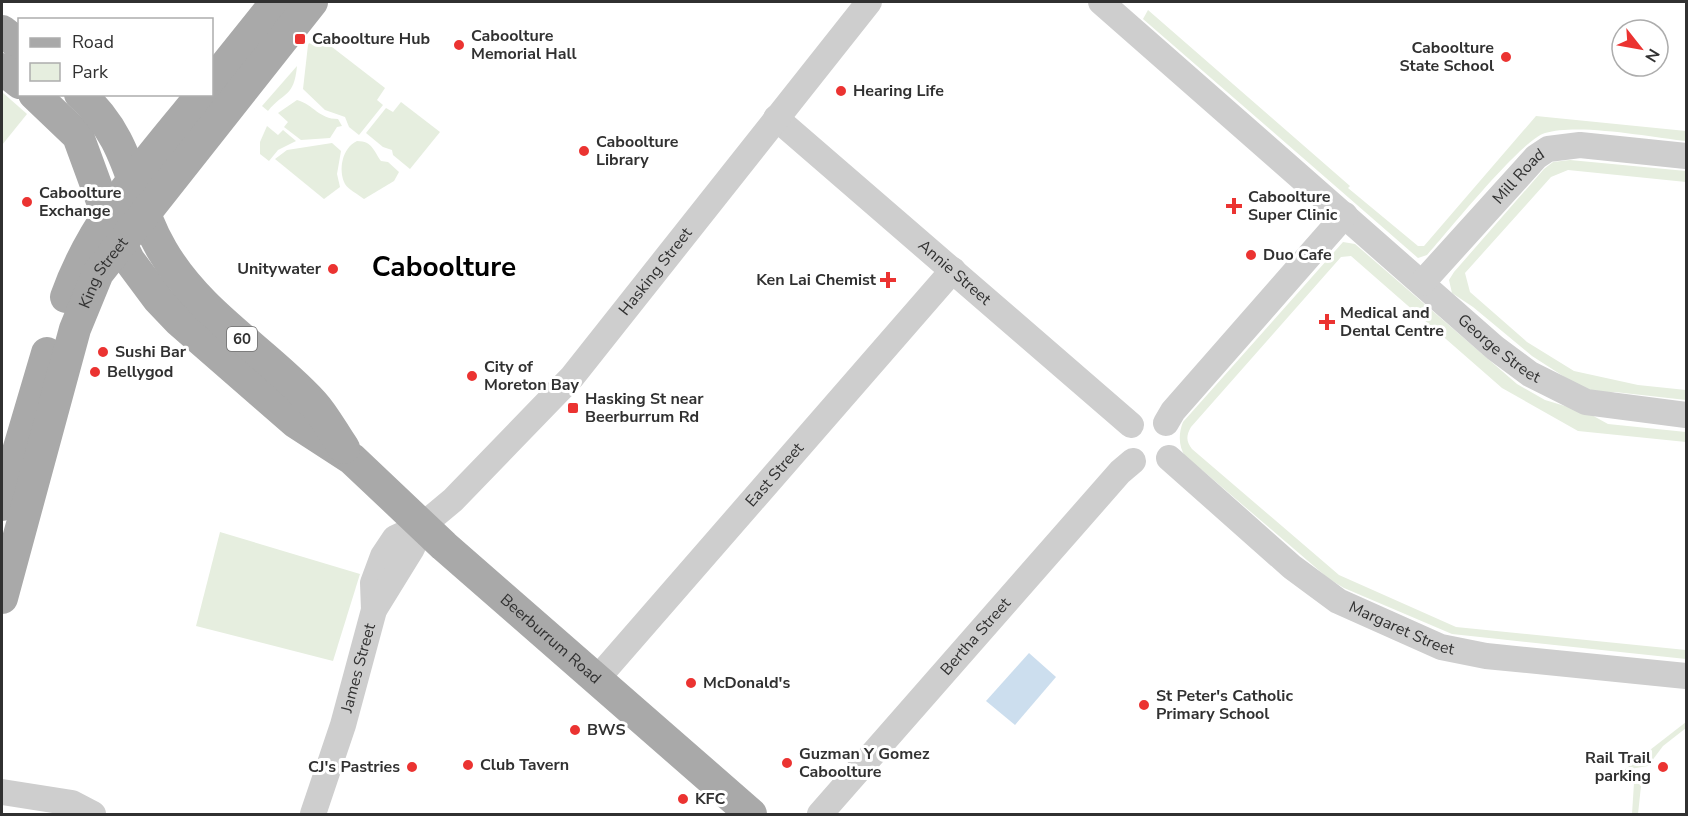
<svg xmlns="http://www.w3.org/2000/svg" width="1688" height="816" viewBox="0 0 1688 816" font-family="'Nunito Sans',sans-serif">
<rect width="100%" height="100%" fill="#fff"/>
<g fill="#e6eedf">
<path d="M1148,10L1350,186L1348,188L1418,246H1424L1536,116L1686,131V141C1649,137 1579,123 1545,133C1521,140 1448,232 1427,255L1418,258L1143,19Z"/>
<polygon points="319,37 385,88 377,100 383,105 359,135 349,127 345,117 325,110 303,89 308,45 309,43 313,45"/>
<path d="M297,66C294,98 284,91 268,111L262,106Z"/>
<polygon points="2,92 27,114 2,145"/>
<path d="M297,100C314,105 319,119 338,119L342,126L337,127L330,138L301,140L284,127L288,122L278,113Z"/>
<polygon points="401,102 440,132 410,169 393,155 392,150 383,147 366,133 386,108 393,112"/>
<polygon points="267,126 278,135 283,130 296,141 278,150 269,161 260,154 260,142"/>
<path d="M357,141C373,141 374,152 381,161L388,162L399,172L394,181L364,199C359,195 348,189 345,184C338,170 342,148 357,141Z"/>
<polygon points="332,143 341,151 337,174 340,187 324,199 275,159 287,150"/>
<polygon points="1570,160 1686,171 1686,182 1568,170 1551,177 1465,273 1470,292 1527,342 1574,371 1638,385 1686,390 1686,400 1615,392 1594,396 1532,356 1473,307 1452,293 1449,280 1454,272 1544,169 1553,162"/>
<path d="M1343,242L1355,244L1517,384L1545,400L1588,413L1608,424L1686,432V442L1578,431L1502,388L1351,256L1341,257L1191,427C1186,436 1186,441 1192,449L1339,575L1456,627L1686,650V659L1452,634L1344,588L1329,579L1202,470C1182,461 1175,442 1183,422Z"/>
<polygon points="220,532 360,574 333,661 196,626"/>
<polygon points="1686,722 1686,728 1663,746 1648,766 1630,769 1629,776 1635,778 1641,786 1638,814 1632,814 1634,783 1610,781"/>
</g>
<polygon fill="#ccdeee" points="1029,653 1056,677 1015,725 986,701"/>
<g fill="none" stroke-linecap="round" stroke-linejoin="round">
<g stroke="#cecece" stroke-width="26">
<path id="s1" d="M1101,2L1495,348L1530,374L1586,402L1686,415"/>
<path id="s2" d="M776,118L1131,425"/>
<path id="s3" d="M1422,283L1536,157L1548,149L1580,145L1686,156"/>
<polyline points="1166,423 1173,411 1345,215"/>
<path id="s4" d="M1169,458L1292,567L1338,601L1441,647L1486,656L1686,676"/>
<path id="s5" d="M374,610L373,583L383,556L395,538L423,525L453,500L572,377L869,2"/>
<path id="s6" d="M596,680L953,270"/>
<polyline points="2,792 72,803 93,814"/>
<path id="s7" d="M313,814L343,725L374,610L411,550L423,525"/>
<path id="s8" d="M820,814L1120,472L1133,461"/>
</g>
<g stroke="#a9a9a9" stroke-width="32">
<polyline points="2,31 20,45"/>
<polyline points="2,69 20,83"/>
<polyline points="212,82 276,2"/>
<path id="s9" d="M34,94L78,136L107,215L129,260L158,299L179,321L295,422L352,459L444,546L751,814"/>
<path d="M80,94C133,141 130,195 162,250C199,314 264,350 313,403C325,416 334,434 344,448"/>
<path d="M66,297C94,218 150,159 202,94"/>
<polyline points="2,505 47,353"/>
<path id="s10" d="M2,598L75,329L98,273L312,2"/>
</g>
</g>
<g fill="#eb3331" stroke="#fff" stroke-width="2">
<rect x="294" y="33" width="12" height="12" rx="3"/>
<circle cx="459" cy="45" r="6"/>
<circle cx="1506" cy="57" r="6"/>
<circle cx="841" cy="91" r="6"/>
<circle cx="584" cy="151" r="6"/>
<circle cx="27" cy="202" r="6"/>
<path d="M1231 197h6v6h6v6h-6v6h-6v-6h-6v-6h6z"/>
<circle cx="1251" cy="255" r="6"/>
<circle cx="333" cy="269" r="6"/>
<path d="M885 271h6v6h6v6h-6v6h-6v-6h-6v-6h6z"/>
<path d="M1324 313h6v6h6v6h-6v6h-6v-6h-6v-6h6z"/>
<circle cx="103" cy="352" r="6"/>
<circle cx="95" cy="372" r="6"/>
<circle cx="472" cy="376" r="6"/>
<rect x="567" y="402" width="12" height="12" rx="3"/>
<circle cx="691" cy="683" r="6"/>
<circle cx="1144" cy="705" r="6"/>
<circle cx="575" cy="730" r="6"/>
<circle cx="787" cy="763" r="6"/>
<circle cx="468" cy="765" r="6"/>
<circle cx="412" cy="767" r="6"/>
<circle cx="1663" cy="767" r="6"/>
<circle cx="683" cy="799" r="6"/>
</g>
<g text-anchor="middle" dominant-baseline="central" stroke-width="6" stroke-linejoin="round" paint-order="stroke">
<rect fill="#fff" stroke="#6f6f6f" stroke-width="1.5" x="227" y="327" width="30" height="24" rx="4.5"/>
<g font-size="15" font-weight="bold" fill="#313131">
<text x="242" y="339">60</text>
</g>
<g font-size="16" font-weight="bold" fill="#313131" stroke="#fff" text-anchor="start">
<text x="471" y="36">Caboolture<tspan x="471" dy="18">Memorial Hall</tspan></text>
<text x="312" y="39">Caboolture Hub</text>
<text x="1494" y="48" text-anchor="end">Caboolture<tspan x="1494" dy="18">State School</tspan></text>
<text x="853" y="91">Hearing Life</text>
<text x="596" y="142">Caboolture<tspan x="596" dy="18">Library</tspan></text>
<text x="39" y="193">Caboolture<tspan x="39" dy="18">Exchange</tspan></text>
<text x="1248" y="197">Caboolture<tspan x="1248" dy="18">Super Clinic</tspan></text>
<text x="1263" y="255">Duo Cafe</text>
<text x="321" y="269" text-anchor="end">Unitywater</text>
<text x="876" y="280" text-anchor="end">Ken Lai Chemist</text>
<text x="1340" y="313">Medical and<tspan x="1340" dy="18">Dental Centre</tspan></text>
<text x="115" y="352">Sushi Bar</text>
<text x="484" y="367">City of<tspan x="484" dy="18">Moreton Bay</tspan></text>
<text x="107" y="372">Bellygod</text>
<text x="585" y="399">Hasking St near<tspan x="585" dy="18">Beerburrum Rd</tspan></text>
<text x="703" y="683">McDonald's</text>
<text x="1156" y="696">St Peter's Catholic<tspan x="1156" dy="18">Primary School</tspan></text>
<text x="587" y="730">BWS</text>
<text x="799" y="754">Guzman Y Gomez<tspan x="799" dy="18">Caboolture</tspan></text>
<text x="1651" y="758" text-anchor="end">Rail Trail<tspan x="1651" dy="18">parking</tspan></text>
<text x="480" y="765">Club Tavern</text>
<text x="400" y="767" text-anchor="end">CJ's Pastries</text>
<text x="695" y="799">KFC</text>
</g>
<g font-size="16" fill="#313131" stroke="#fff">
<text stroke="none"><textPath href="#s3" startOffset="144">Mill Road</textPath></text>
<text stroke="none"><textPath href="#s2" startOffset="236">Annie Street</textPath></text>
<text stroke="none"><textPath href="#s5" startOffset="453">Hasking Street</textPath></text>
<text stroke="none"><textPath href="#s10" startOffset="342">King Street</textPath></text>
<text stroke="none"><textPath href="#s1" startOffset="528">George Street</textPath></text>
<text stroke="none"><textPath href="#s6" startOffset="272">East Street</textPath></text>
<text stroke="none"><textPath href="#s4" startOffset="291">Margaret Street</textPath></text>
<text stroke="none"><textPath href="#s8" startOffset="236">Bertha Street</textPath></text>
<text stroke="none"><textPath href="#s9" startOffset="764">Beerburrum Road</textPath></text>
<text stroke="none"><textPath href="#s7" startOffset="153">James Street</textPath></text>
</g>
<g font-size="28" font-weight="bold" fill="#000" stroke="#fff">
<text x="444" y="267">Caboolture</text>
</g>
</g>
<rect width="1688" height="816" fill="none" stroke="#313131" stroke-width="6"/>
<rect x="18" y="18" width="195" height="78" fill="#ffffff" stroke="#adadad" stroke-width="1.5"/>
<rect x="30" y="38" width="30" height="9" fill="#a9a9a9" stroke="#adadad" stroke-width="1.5"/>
<text x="72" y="48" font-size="18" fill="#313131">Road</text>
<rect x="30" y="63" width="30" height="18" fill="#e6eedf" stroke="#adadad" stroke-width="1.5"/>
<text x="72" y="78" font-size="18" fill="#313131">Park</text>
<g transform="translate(1640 48) rotate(121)"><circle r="28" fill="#ffffff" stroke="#adadad" stroke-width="1.5"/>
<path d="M0-4.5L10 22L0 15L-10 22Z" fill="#eb3331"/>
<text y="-9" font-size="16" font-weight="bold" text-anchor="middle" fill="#313131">N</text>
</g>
</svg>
